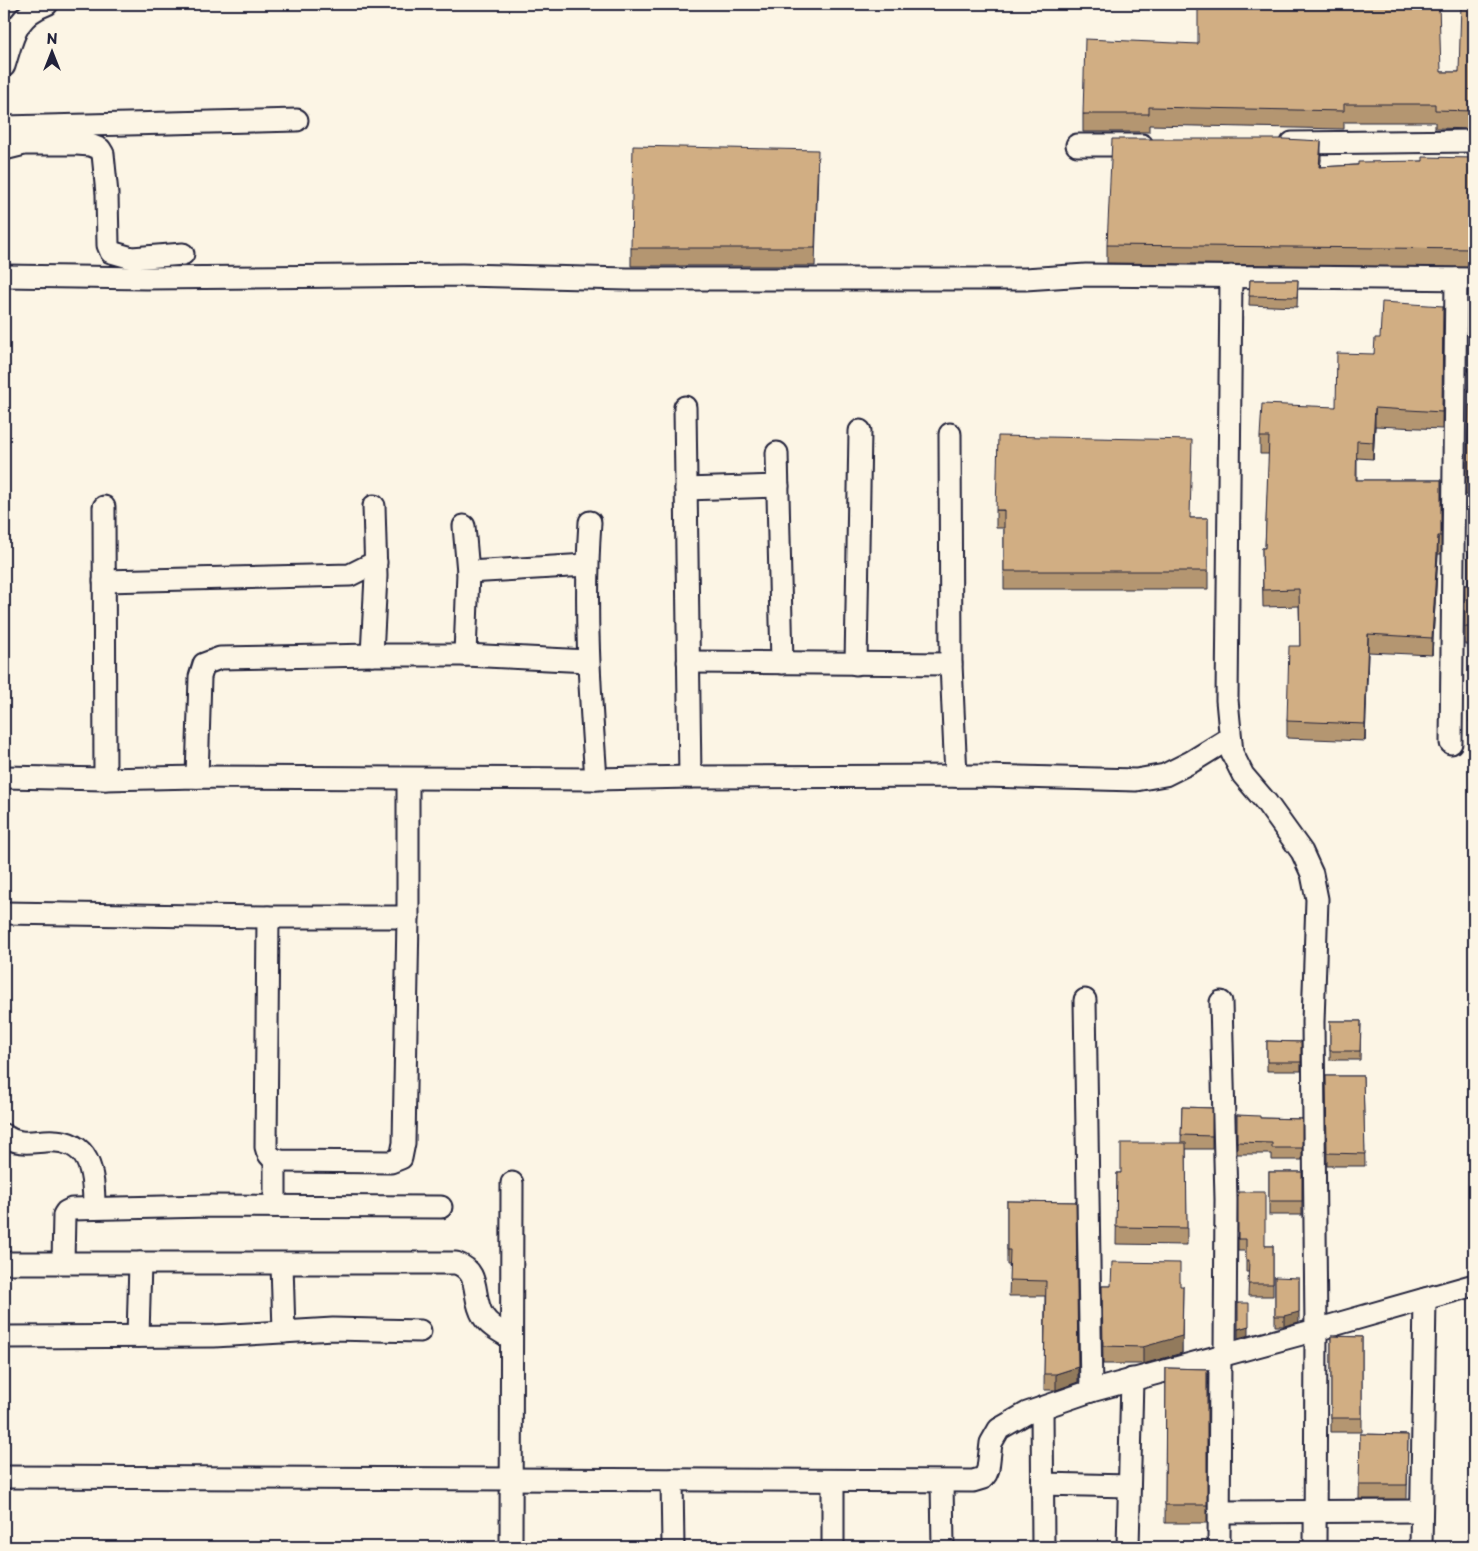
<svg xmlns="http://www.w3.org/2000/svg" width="1478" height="1551" viewBox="0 0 1478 1551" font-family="'Playpen Sans',sans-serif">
<rect width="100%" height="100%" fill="#fcf5e5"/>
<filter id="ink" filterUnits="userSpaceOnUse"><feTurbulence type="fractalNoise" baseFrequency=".02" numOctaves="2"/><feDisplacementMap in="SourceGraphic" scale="10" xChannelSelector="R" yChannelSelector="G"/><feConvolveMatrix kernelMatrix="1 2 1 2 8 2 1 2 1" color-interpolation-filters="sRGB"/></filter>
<g filter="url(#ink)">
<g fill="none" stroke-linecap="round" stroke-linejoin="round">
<defs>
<g id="minor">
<path d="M4,66C13,37 15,16 47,4"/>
<polyline points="4,127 297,120"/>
<polyline points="1292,143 1474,141"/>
<polyline points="1077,145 1142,145"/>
<polyline points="4,149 24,144 77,144 90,145 100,149 103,154 107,194 108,245 111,252 132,258 183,254"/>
<polyline points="4,276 146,278 462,275 627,279 1025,279 1086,275 1474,279"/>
<polyline points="1231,276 1227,700 1232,753 1243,775 1266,802 1302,852 1312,874 1317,899 1313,1022 1316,1330 1315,1547"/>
<polyline points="685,407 690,777"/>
<polyline points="950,434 951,664 956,776"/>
<polyline points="777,453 782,663"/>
<polyline points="686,489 778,486"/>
<polyline points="104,507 105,779"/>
<path d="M590,522C584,608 590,693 596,779"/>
<polyline points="464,526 468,572 465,655"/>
<polyline points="468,572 587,565"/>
<polyline points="104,581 350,575 376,562"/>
<polyline points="372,655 376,576 374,506"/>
<polyline points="688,662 951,664"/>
<polyline points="856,664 860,431"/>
<polyline points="1451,743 1456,279"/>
<polyline points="4,777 105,779 197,777 596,779 690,777 983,776 1136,780 1165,775 1191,762 1230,738"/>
<polyline points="197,777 200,677 204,664 220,658 372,655 465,655 588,661"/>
<polyline points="4,913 268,917 408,917"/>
<path d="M268,917L266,1147C268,1156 272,1159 281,1161L391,1162L401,1158L404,1143L408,917V779"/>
<polyline points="1085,1000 1091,1391"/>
<polyline points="1221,1002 1226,1199 1225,1353"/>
<path d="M4,1135C17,1145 30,1142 45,1141C91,1138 94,1172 94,1208"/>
<polyline points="275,1160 275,1206"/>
<polyline points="63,1262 64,1215 66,1212 72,1209 209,1206 441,1207"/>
<path d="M4,1263H456C482,1272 471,1297 483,1316C489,1326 501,1332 511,1338"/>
<polyline points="282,1264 284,1332"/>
<polyline points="138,1336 140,1263"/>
<polyline points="4,1337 214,1336 333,1329 420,1331"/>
<polyline points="1042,1408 1043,1547"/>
<polyline points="4,1477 973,1481 983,1478 986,1474 988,1469 991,1443 999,1429 1027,1413 1091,1391 1316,1330 1474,1285"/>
<polyline points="672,1480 673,1547"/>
<polyline points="833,1481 833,1547"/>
<polyline points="942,1482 943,1547"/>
<polyline points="1042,1484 1129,1486"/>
<polyline points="1219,1512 1421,1511"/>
<polyline points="511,1547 512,1183"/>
<polyline points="1128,1547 1132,1379"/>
<polyline points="1219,1547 1220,1355"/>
<polyline points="1421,1547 1425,1299"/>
</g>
</defs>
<use href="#minor" stroke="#22223b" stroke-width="25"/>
<use href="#minor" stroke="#fcf5e5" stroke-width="21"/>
</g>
<g fill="#b49671" stroke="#22223b">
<polygon points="1474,4 1474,129 1435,128 1435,122 1344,122 1344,129 1149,125 1149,132 1083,132 1083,114 1441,72 1459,72"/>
<polygon points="1474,158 1474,267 1107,263 1107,245 1321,159 1320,167 1423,161"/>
<polygon points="818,168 815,266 631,266 631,248"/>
<polygon points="1250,280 1298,280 1297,307 1249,305"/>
<polygon points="1443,306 1442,429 1375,426 1373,459 1357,458 1357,480 1441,480 1441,554 1438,554 1432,655 1368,652 1365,741 1287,738 1287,721 1300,646 1299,606 1263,607 1262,548 1265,548 1269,454 1260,454 1260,437 1336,407 1374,354 1380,338"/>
<polygon points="1474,346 1474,496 1466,495 1466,477 1474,405"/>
<polygon points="1474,509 1474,740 1469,740 1470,645 1465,645 1465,585 1468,585"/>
<polygon points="996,510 1190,518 1208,518 1208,589 1004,589 1004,528 996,528"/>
<polygon points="1330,1021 1361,1021 1360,1060 1330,1060"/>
<polygon points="1267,1041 1301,1042 1301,1071 1267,1071"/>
<polygon points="1326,1076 1363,1076 1365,1166 1327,1166"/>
<polygon points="1182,1107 1212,1108 1212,1149 1186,1149 1187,1245 1116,1244 1117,1173 1121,1173 1181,1143"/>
<polygon points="1237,1115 1260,1118 1302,1119 1302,1160 1272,1160 1272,1154 1237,1154"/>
<rect x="1269" y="1172" width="33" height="43"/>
<polygon points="1238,1192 1265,1246 1273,1246 1273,1296 1248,1296 1249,1272 1246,1272 1246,1251 1238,1251"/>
<polygon points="1007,1201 1076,1202 1078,1382 1056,1390 1044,1390 1045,1296 1009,1296 1010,1265 1007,1265"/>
<polygon points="1275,1277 1299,1322 1284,1326 1275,1326"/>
<polygon points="1102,1286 1180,1286 1182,1353 1143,1364 1103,1364"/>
<polygon points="1331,1336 1362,1337 1362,1432 1331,1432"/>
<polygon points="1166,1368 1207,1369 1207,1523 1165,1523"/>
<polygon points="1360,1434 1408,1435 1407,1499 1359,1499"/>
</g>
<g fill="#927a5c" stroke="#22223b">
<polygon points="1321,141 1321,159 1319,185 1319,167"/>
<polygon points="1375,408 1375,426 1373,459 1373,442"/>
<polygon points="1438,536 1438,554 1432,655 1432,638"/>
<polygon points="1368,634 1368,652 1365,741 1365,724"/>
<polygon points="1299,1278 1299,1322 1284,1326 1284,1316"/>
<polygon points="1183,1286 1182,1353 1143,1364 1143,1347"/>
<polygon points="1249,1326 1249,1335 1238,1338 1238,1329"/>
<polygon points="1078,1367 1078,1382 1056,1390 1056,1374"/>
</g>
<g fill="#d1ae83" stroke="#22223b">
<polygon points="1198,4 1439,4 1441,72 1459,72 1461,4 1474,4 1474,111 1435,110 1435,104 1344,104 1344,111 1149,107 1149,114 1083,114 1085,39 1198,44"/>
<polygon points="1112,139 1284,139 1321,141 1319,167 1358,165 1358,162 1423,161 1423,157 1474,158 1474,249 1107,245"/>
<polygon points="633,146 818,150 815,248 631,248"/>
<polygon points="1250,280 1298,280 1297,297 1249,296"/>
<polygon points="1382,302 1443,306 1442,412 1375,408 1373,442 1357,441 1356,480 1441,480 1441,536 1438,536 1432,638 1368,634 1365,724 1287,721 1289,646 1300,646 1299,589 1263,590 1262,548 1265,548 1269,437 1260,437 1262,404 1336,407 1337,353 1374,354 1375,338 1380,338"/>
<polygon points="1474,346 1474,478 1466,477 1469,405 1474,405"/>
<polygon points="998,436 1192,440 1190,518 1208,518 1208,571 1004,571 1004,510 996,510"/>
<polygon points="1468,509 1474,509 1474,722 1469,722 1470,627 1465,627 1465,585 1468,585"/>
<polygon points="1330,1021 1361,1021 1360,1051 1330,1051"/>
<polygon points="1267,1041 1301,1042 1301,1062 1267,1062"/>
<polygon points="1326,1076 1363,1076 1365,1154 1327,1153"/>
<polygon points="1182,1107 1212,1108 1212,1136 1181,1135"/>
<polygon points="1237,1115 1260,1116 1260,1118 1302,1119 1302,1148 1272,1148 1272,1143 1237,1142"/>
<polygon points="1121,1143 1186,1143 1187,1228 1116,1227 1117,1173 1121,1173"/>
<rect x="1269" y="1172" width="33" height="29"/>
<polygon points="1238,1192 1265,1192 1265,1246 1273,1246 1273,1284 1248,1284 1249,1260 1246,1260 1246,1239 1238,1239"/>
<polygon points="1007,1201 1076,1202 1078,1367 1056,1374 1044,1374 1046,1281 1009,1280 1010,1250 1007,1250"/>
<polygon points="1112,1262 1180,1263 1180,1286 1183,1286 1182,1336 1143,1347 1103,1346 1102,1286 1111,1286"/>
<polygon points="1275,1277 1299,1278 1299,1312 1284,1316 1275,1316"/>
<polygon points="1238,1303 1249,1303 1249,1326 1238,1329"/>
<polygon points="1331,1336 1362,1337 1362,1418 1331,1418"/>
<polygon points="1166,1368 1207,1369 1207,1505 1165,1505"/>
<polygon points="1360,1434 1408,1435 1407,1485 1359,1485"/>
</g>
</g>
<rect width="1478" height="1551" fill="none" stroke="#fcf5e5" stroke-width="20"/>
<rect x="10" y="10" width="1458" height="1531" fill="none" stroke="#22223b" stroke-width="2" filter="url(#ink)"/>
<g transform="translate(52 52)" stroke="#fcf5e5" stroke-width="4" paint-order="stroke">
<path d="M0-4L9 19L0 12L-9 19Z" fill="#22223b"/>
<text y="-8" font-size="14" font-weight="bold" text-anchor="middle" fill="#22223b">N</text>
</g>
</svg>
